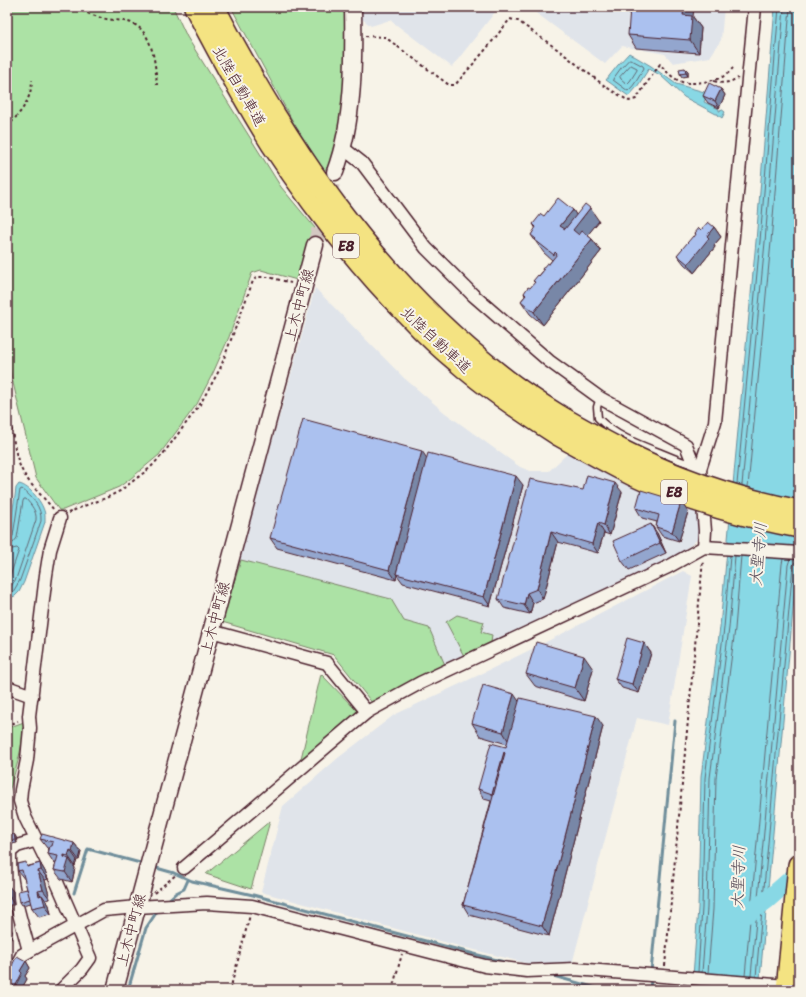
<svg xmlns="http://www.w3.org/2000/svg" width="806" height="997" viewBox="0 0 806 997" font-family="Sriracha,'Klee One',sans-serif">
<rect width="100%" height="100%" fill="#f7f3e8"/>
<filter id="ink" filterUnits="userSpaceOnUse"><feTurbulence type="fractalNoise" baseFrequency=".025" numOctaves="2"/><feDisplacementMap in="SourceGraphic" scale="8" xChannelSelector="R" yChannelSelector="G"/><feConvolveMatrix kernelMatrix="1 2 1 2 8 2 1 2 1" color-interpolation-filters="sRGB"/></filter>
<g filter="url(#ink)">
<g fill="#e0e4ea">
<polygon points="360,7 499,7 452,67 390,20 371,26 361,18"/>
<polygon points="528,7 724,7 721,40 710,57 673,63 665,54 622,46 605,64"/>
<polygon points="315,288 404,378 444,412 520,467 530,471 549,471 568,453 629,484 699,511 701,536 691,545 675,556 458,660 373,704 334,655 222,622"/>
<polygon points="683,571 692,576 668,725 637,718 572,964 537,966 459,946 261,892 283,806 338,758 394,715 479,675 550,640"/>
</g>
<g fill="#ace2a5" stroke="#7b8068">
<polygon points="7,7 173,7 187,37 281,187 315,228 297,280 261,270 252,273 229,337 213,373 197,404 159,455 130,479 119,487 63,510 59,510 36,478 7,358"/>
<polygon points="231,7 344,7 348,60 341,127 331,162 324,171 293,122"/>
<polygon points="241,560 391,599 404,621 429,628 445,665 393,691 373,704 334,655 222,622"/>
<polygon points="457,615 484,622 481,632 492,635 491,643 464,656 446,622"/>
<polygon points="321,674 360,714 299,767"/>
<path d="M24,722C23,749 15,772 7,798V728Z"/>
<polygon points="270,821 251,889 206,874"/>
</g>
<g fill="#88d8e5" stroke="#6f8e9b">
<polygon points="775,7 799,7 799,542 759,990 692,990 698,908 701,777 720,627 737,441 756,241"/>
<polygon points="629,53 651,66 676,84 708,93 704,102 719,109 719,111 720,111 721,109 725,112 722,118 718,115 718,114 716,114 684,97 660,75 649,69 648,70 637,87 629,96 627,95 606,80 618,65"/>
<path d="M19,484C30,486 44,504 45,515C45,516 45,520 45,522L24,582L19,592L15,596L12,597L7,595V546L15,496L16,488Z"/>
</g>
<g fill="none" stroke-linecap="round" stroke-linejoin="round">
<g stroke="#636975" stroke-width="1">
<path d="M630,59L643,66L644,68C640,75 635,85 628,91L613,80V79L621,68Z"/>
<polygon points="631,65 637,68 637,70 630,81 627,84 621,79 620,77"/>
<polyline points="737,484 760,241 779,7"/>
<polyline points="742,485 765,242 784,7"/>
<polyline points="748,487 771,242 790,7"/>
<path d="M7,539L11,538L13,536L20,490L22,489C32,497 42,507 41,521L20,580L13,592H7"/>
<path d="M7,544L13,543L17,538L23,501L24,499H26C31,505 37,511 36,520L16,579L11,586L7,587"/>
<polyline points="7,550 17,548 19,550 10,576 7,581"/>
<polyline points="698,972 702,908 705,778 724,628 730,556"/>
<polyline points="702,972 707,908 710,778 729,628 735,556"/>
<polyline points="708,973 713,909 716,778 735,629 741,556"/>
<polyline points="745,976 782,564 783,559"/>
<polyline points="751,976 788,565 790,559"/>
<polyline points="756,977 793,565 795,562 799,561"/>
</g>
<g stroke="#6f8e9b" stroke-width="3">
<polyline points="153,867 174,873 192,881 253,895 508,963"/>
<polyline points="74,893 88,849 144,864"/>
<polyline points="166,902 176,893 184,889 188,880"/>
<polyline points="651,972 675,721"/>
<polyline points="550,975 603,990"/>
<polyline points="128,990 146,928 158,910"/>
<polyline points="650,990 651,978"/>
</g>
<polyline stroke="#88d8e5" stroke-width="18" points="748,914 767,900 799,872"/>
<polyline stroke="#d4c9c2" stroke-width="16" stroke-dasharray="16 8" stroke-linecap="butt" points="315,245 335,172"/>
<defs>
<path id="lane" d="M600,398L597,407L598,418C614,435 638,444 659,452C671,457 682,462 694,465"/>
<g id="street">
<polyline points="343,148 362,163 426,248 473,295 549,361 600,398 686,445 694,465 700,469"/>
<polyline points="60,518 50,550 46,575 29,716 30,728 27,760 21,790 20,801 25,817 56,880 90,958 82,969 61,990"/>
<polyline points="704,547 705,531 700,469 715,422 755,7"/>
<polyline points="211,631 327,663 367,712"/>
<polyline points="7,687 32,696"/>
<polyline points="184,868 367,712 420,683 668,567 704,547 799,553"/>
<path d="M29,951C21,919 9,886 10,852L17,846L37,840"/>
<polyline points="7,983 22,955 29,951 104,910 137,907 207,903 252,906 485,966 527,971 575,969 787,986"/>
</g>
<g id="secondary">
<path d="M335,172C354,121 354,61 353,7"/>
<polyline points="115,990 315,245"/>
</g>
<g id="highway">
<path d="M195,7C219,53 244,100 272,144C313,206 358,265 411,318C426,334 442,349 459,363C490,390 523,412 557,434"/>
<path d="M214,7C286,147 375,278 501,376C521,392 543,406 566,420"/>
<polyline points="787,990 799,865"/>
</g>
</defs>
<use href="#lane" stroke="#4a1f2b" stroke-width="9"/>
<use href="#street" stroke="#4a1f2b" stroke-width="15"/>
<use href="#secondary" stroke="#4a1f2b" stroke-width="19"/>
<use href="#highway" stroke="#4a1f2b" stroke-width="24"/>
<g stroke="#4a1f2b" stroke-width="2" stroke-dasharray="3 3" stroke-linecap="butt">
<path d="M77,7C83,12 94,16 102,18C109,20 117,20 124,21C153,25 155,62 157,85"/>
<polyline points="7,32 10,7"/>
<path d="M365,36L385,37L449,85H455L487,48L510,19L518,21L557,49L606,87L629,101L636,99L660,64C666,71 673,79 682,82C690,85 717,81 724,76C728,74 731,70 733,68"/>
<path d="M714,81C724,84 729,83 738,78"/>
<path d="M7,127C21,112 31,101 32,80"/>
<path d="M7,411C13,428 13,448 20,466C27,483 43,496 54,510"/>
<polyline points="68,513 84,506 106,498 120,491 150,468 163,454 199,406 220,369 253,281 257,277 269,277 291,283"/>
<polyline points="7,727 9,725 18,721"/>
<polyline points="154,893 177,874"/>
<polyline points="665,966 703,560"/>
<polyline points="230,990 250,915"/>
<polyline points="392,990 402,954"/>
<polyline points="554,990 555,986"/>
</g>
<use href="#lane" stroke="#f7f3e8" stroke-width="6"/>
<use href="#street" stroke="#f7f3e8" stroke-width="12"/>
<use href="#secondary" stroke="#f7f3e8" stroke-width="16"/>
<use href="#highway" stroke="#f4e382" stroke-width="21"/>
<defs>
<g id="highway-bridge">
<path d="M566,420C603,441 641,462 681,477C719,492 759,503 799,511"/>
<path d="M557,434C582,448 607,462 633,475C685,500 742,516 799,527"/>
</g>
</defs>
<use href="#highway-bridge" stroke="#4a1f2b" stroke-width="24" stroke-linecap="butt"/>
<use href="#highway-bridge" stroke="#f4e382" stroke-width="21"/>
</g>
<g fill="#93a6ce" stroke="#4a1f2b">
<polygon points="693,17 701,28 699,53 636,48 628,35"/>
<polygon points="688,71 688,76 682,77 680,74"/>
<polygon points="721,89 725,95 719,108 708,103 703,96"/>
<polygon points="573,210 576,215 599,221 587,235 592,239 601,251 543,325 530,314 521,301 525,296 524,293 530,288 535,283 533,281 539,276 543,271 542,269 549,264 552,260 544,253 531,235 536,229 533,224 544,216"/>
<polygon points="714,227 721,237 714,245 715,247 694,273 684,264 677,255 696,235 695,233 701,230"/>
<polygon points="427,458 523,485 490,606 403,583 397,575 396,580 277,548 270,538"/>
<polygon points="583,490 622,492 610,535 604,533 598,553 558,542 543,599 533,603 530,614 504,608 498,599"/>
<polygon points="681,502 688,512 679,541 662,536 656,527 657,522 642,518 636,508"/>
<polygon points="657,533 666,553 629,570 622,561"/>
<polygon points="644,643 651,653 639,693 622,688 615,679"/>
<polygon points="593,669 584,701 535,686 526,674"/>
<polygon points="519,701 603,726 549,936 469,915 463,905 491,801 484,799 478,789 506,747 507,744 480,736 472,723"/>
<polygon points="14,834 16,837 17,843 7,845 7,835"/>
<polygon points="40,839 74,843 81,852 79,860 77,860 75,866 74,866 75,868 72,882 61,879 54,870 56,864 54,863 48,854 49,849 47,848"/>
<polygon points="40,863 46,873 48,879 45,880 50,899 46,900 49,905 51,914 39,917 32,908 31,903 22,905 20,902 27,889 25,880 18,871 29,866"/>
<polygon points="7,885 13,891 14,905 7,905"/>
<polygon points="7,925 12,931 11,939 9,938 9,941 7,941"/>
<polygon points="26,961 30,968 25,976 27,979 21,990 14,990 8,987 7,986 7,974"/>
</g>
<g fill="#7887a7" stroke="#4a1f2b">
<polygon points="684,7 694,7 693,17 701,28 699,53 690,40 683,15"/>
<polygon points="685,68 688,71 688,76 686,73"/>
<polygon points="721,89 725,95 719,108 715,101"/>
<polygon points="590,208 599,221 582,242 569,238 560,226 573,210 580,221"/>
<polygon points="714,227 721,237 714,245 715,247 694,273 688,264 707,236"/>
<polygon points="592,239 601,251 543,325 534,312"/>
<polygon points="422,451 428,460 396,574 397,575 396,580 389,570"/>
<polygon points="516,476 523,485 490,606 484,597"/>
<polygon points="615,483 622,492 610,535 604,525"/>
<polygon points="681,502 688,512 679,541 672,532"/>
<polygon points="598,523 604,533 598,553 592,544"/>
<polygon points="651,524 657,533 666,553 660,543"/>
<polygon points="551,532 558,542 543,599 537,589"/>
<polygon points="527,593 533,603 530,614 524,605"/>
<polygon points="644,643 651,653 639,693 632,684"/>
<polygon points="584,656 593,669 584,701 575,688"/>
<polygon points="514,694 523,707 511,745 503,732"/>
<polygon points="596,716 603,726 549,936 542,926"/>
<polygon points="504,752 511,762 498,803 492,794"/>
<polygon points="14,834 16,837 17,843 15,840"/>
<polygon points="74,843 81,852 79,860 72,851"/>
<polygon points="70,850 77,860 75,866 68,856"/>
<polygon points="64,855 68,861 69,859 75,868 72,882 65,872 64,857"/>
<polygon points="40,863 46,873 48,879 41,870"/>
<polygon points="38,871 45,880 50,899 43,890"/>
<polygon points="8,885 13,891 14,905 10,898"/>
<polygon points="38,891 43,898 42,895 49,905 51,914 39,896"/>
<polygon points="8,925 12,931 11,939 7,933"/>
<polygon points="7,935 9,938 9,941 7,939"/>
<polygon points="26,961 30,968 25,976 27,979 21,990 17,990 15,987 20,971"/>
</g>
<g fill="#abc1ef" stroke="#4a1f2b">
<polygon points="630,7 684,7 683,15 692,16 690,40 628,35"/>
<polygon points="685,68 686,73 680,74 679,69"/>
<polygon points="709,83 721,89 715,101 703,96"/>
<polygon points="558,198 573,210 560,226 565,229 585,204 590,208 573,230 579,235 582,231 592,239 534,312 521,301 526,295 524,293 528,287 530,288 535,282 533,281 538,275 539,276 544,270 542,269 547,263 549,264 557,254 555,252 554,255 535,240 536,239 531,235 536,227 533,224 541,214 544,216"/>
<polygon points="708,222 714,227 707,236 709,238 688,264 677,255 693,236 694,237 696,234 695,233 699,228 701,230"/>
<polygon points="303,419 422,451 389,570 270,538"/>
<polygon points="428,453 516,476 484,597 396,574"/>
<polygon points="587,475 615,483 604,525 598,523 592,544 551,532 537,589 527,593 524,605 498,599 530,479 583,490"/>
<polygon points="641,490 681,502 672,532 656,527 659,515 636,508"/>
<polygon points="651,524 660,543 622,561 613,541"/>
<polygon points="627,638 644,643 632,684 615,679"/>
<polygon points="536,642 584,656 575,688 526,674"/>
<polygon points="483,685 514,694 503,732 472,723"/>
<polygon points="520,698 596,716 542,926 463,905 505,753 504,752 492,794 478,789 491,743 506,747"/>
<polygon points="14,834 15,840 7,841 7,835"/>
<polygon points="42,834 74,843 72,851 70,850 68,856 64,855 64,857 69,859 65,872 54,870 58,856 48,854 50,846 52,846 53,842 40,839"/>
<polygon points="26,862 27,867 40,863 41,870 38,871 43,890 38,891 39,896 42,895 45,905 32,908 22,870 18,871 17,864"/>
<polygon points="7,885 8,885 10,898 7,899"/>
<polygon points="27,889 30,899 20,902 18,891"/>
<polygon points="17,956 26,961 20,971 22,973 15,987 7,982 7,974"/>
<polygon points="7,988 11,990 7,990"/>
</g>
</g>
<g text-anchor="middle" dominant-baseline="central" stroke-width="4" stroke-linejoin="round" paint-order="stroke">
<g fill="#f7f3e8" stroke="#7e5f64" stroke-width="1">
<rect x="333" y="234" width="26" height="24" rx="3"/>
<rect x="661" y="480" width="26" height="24" rx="3"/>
</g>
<g font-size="14" font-weight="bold" fill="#4a1f2b">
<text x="346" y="246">E8</text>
<text x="674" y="492">E8</text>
</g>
<g font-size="15" fill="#4a1f2b" stroke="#f7f3e8">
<text transform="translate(239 86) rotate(60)">北陸自動車道</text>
<text transform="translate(299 305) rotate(-75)">上木中町線</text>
<text transform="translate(436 340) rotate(43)">北陸自動車道</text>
<text transform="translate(215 618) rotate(-75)">上木中町線</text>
<text transform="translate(131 930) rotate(-75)">上木中町線</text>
</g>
<g font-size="16" font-style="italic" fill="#5a4d5a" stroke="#f7f3e8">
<text transform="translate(758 554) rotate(-85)">大聖寺川</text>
<text transform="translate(738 877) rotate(-88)">大聖寺川</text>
</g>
</g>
<rect width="806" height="997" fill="none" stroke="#f7f3e8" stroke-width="24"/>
<rect x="12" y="12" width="782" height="973" fill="none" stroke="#4a1f2b" stroke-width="1.5" filter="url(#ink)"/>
</svg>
